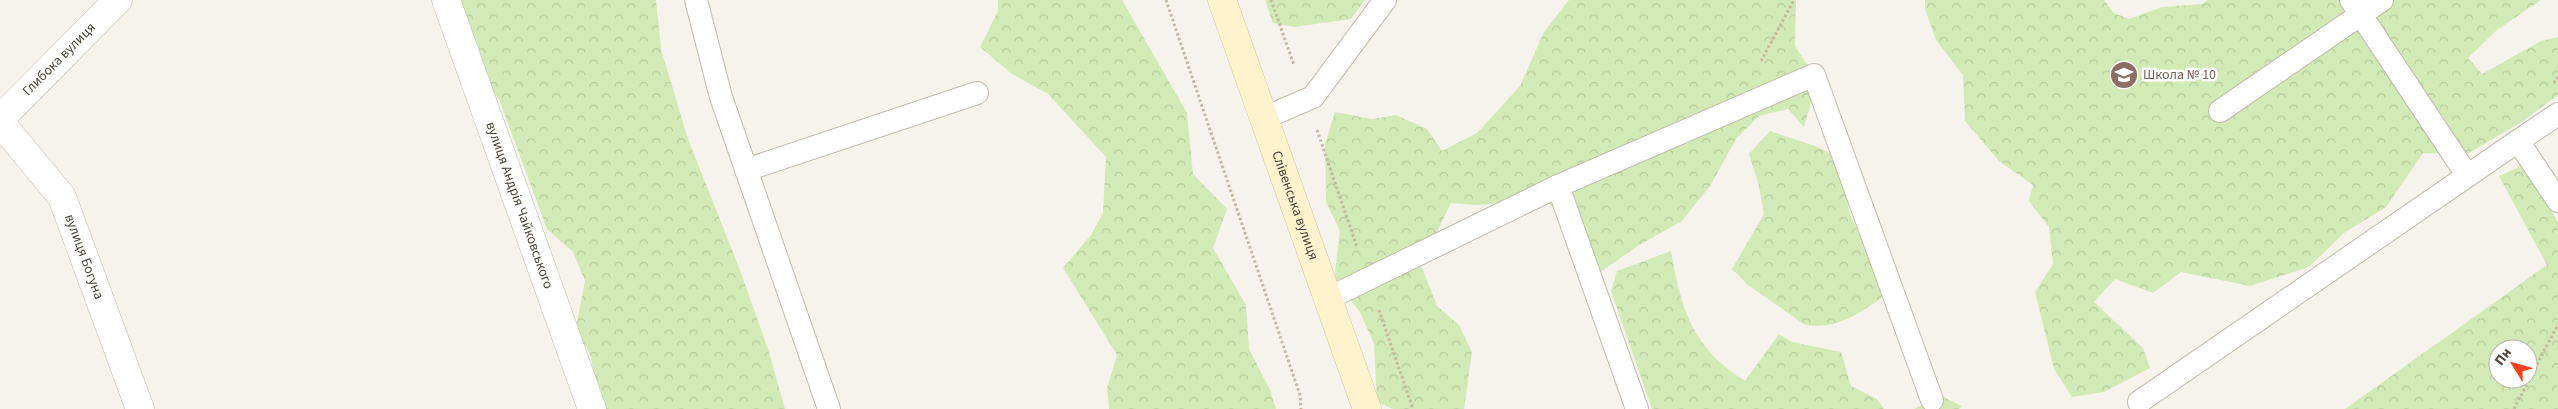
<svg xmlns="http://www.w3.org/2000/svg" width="2558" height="409" viewBox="0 0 2558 409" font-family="'Source Sans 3',sans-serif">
<defs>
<pattern id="forest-crowns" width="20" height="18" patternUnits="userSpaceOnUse" patternTransform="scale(1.25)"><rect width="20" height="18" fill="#d2eab5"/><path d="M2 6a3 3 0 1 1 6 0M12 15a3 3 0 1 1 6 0" fill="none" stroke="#b6ca9c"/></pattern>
</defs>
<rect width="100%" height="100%" fill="#f6f3ec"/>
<g fill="url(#forest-crowns)" fill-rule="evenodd">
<polygon points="457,0 656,0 661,49 688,139 740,270 769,352 785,409 603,409 598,400 591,357 576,327 585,281 573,252 547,229 499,99 456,43"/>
<polygon points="998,0 1122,0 1187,113 1193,174 1227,209 1213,248 1246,305 1249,349 1270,390 1276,409 1109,409 1107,388 1117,355 1063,268 1091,235 1103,213 1106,157 1048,94 1012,74 980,47 998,11"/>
<polygon points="1265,0 1365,0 1351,19 1294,27 1273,23"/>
<polygon points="1569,0 1796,0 1795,46 1814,75 1815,90 1804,127 1788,109 1759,116 1736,139 1710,186 1682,221 1639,245 1599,273 1570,221 1545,201 1476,205 1451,203 1437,232 1416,253 1437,306 1459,325 1472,352 1464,409 1393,409 1377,402 1374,344 1360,312 1334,280 1340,231 1326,202 1325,144 1335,112 1372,119 1396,115 1427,129 1442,151 1477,133 1520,86 1544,32"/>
<polygon points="1925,0 2104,0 2114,13 2129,19 2162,7 2202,4 2208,0 2541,0 2497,30 2468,58 2482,74 2541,41 2558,37 2558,95 2520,123 2467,154 2423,153 2386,207 2344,233 2309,267 2250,286 2181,272 2153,293 2115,279 2094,302 2143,348 2150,368 2104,392 2072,397 2054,369 2035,292 2053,264 2049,227 2029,201 2033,185 1999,161 1965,121 1963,75 1936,40 1925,9"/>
<path d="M1770,131L1818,147L1841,160L1849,212L1858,232L1889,263V292C1864,311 1839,330 1805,325L1748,285L1732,269L1764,214L1758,182L1749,154Z"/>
<path d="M2523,165L2558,222V409H2345L2547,265L2499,176ZM2498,349H2528V379H2498Z"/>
<path d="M1671,251C1681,309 1692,348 1745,381L1779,334L1792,342L1841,352L1851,386L1877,399L1884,409H1652L1611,291L1617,271Z"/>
<polygon points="1941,396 1962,406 1959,409 1914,409"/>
</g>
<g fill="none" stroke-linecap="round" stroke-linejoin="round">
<defs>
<g id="lane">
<polyline points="696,0 721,97 829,409"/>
<polyline points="2351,0 2467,175"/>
<polyline points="2220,111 2382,0"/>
<polyline points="1264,118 1313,97 1385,0"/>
<polyline points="2518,141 2558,114"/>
<polyline points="746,170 977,93"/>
<polyline points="1558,186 1637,409"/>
<polyline points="1329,298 1558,186 1814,75 1932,400"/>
<polyline points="2139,402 2518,141 2558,201"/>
</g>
<g id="street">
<path id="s1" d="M446,0L592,409"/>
<path id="s2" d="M0,119L118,0"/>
<path id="s3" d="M0,122L62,197L140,409"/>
</g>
<g id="secondary">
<path id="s4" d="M1222,0L1367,409"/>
</g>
</defs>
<use href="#lane" stroke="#c2bbae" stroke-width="24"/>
<use href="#street" stroke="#c2bbae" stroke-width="29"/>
<use href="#secondary" stroke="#d6c79b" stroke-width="29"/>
<g stroke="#c4b79f" stroke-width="3" stroke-dasharray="2.5 2.5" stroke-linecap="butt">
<polyline points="1166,0 1300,395 1301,409"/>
<polyline points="1271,0 1294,65"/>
<polyline points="1761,61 1794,0"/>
<polyline points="2554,83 2558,77"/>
<polyline points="1317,130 1357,247"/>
<polyline points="1379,310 1413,409"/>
<polyline points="2514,409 2558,324"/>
</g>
<use href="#lane" stroke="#fff" stroke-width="22"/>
<use href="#street" stroke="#fff" stroke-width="28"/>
<use href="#secondary" stroke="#fff3cd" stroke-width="28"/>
</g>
<defs>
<symbol id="school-disc" viewBox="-11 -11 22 22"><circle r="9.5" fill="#8d6e63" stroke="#fff"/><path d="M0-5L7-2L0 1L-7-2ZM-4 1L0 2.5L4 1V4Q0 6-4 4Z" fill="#fff"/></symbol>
</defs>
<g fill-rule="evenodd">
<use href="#school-disc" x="2108" y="59" width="32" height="32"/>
</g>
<g text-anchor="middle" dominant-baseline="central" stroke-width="5" stroke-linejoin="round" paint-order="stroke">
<g font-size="14" fill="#4b4439" stroke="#fff">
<text stroke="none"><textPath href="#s2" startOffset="84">Глибока вулиця</textPath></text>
<text stroke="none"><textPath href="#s1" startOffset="218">вулиця Андрія Чайковського</textPath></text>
<text stroke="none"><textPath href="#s4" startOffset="218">Слівенська вулиця</textPath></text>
<text stroke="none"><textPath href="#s3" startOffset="161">вулиця Богуна</textPath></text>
</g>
<g font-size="14" fill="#785e54" stroke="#fff" text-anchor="start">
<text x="2143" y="75">Школа № 10</text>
</g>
</g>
<g transform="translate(2513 364) rotate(307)"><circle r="24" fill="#ffffff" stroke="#b7b4b0"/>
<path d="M0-4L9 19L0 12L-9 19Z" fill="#fc3f1d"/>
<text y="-8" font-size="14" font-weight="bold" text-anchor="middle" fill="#4b4439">Пн</text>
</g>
</svg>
